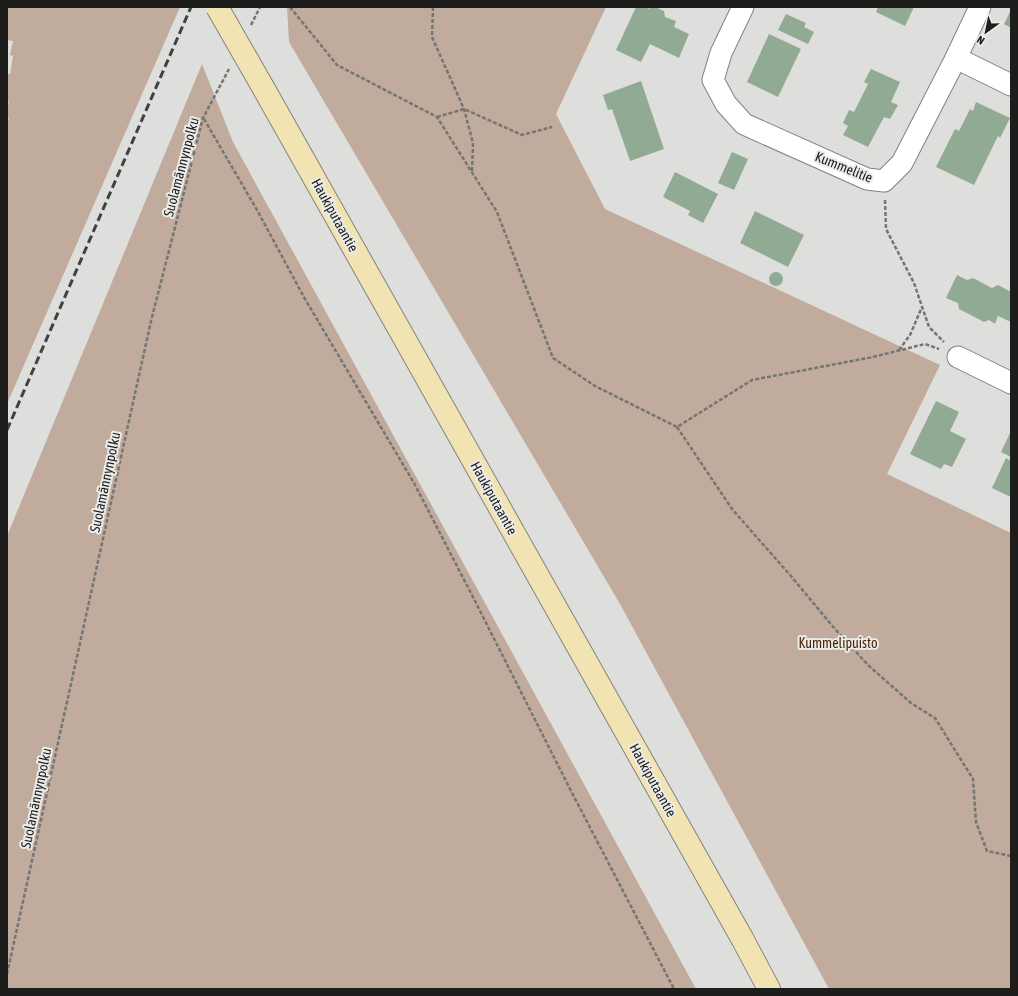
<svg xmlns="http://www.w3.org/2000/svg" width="1018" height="996" font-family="'Asap Condensed',sans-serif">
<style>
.green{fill:#c1ab9c}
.building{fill:#91aa94}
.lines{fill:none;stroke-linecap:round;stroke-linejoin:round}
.street-casing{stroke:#828380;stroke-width:23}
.secondary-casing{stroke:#828380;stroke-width:24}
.path{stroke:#757674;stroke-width:2.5;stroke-dasharray:4 2;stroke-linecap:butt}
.street{stroke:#fff;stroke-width:21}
.secondary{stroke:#f2e3b2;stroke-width:22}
.rail{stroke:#414240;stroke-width:3;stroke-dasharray:8 4;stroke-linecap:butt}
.secondary-bridge-casing{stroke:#828380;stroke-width:24;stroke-linecap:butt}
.secondary-bridge{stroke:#f2e3b2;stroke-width:22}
.labels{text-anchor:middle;stroke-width:4;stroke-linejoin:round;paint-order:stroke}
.street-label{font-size:14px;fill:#1d1d1c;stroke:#ebece9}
.park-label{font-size:14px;fill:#451f00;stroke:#ebece9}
</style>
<rect width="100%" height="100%" fill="#dedfdc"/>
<g class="green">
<path d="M7,7H180L7,404V125L9,118L7,117V109L9,101H7V74H10L13,56L10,55L13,41L7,40Z"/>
<path d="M287,7H606L556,114L605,209L940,365L887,474L1011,533V989H829L620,604L289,42Z"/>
<path d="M202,64L233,142L696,989H7V536Z"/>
</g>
<g class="building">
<path d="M636,7H645L649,9L650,7H655L664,11L665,17L676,21L674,27L689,34L679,58L650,44L641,62L616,50Z"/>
<path d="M878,7H914L905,26L876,12Z"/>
<path d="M1011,10V28L1004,24Z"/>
<path d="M786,14L806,23L804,27L814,32L808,44L778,30Z"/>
<path d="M769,34L801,49L778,97L747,82Z"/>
<path d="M871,69L900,82L891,102L898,105L890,119L884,117L868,147L843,135L848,126L843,123L849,110L854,112L868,84L864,82Z"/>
<path d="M641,81L664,149L630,161L612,109L608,110L603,95Z"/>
<path d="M976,102L1010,118L1000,138L998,136L974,185L936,167L955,129L959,131L970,109L973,111Z"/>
<path d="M732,152L748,159L734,190L718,183Z"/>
<path d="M675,172L718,194L703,223L688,215L690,211L663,197Z"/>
<path d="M755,211L804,235L788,267L740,243Z"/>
<circle cx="776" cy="279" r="7"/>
<path d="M957,275L967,280L973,278L992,288L998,285L1011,292V322L998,316L995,324L989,320L984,322L959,309L958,303L946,298Z"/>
<path d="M936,401L959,412L950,431L966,439L952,467L944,464L941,469L910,454Z"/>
<path d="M1011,431V457L1001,452Z"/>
<path d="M1006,458L1011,461V497L992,488Z"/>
</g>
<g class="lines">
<g class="street-casing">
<g id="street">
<path d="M743,7L721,53L713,80L726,104L744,124L867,179L884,181L902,163L956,58L980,7"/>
<path d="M956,58L1011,85"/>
<path d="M958,357L1011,383"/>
</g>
</g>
<g class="secondary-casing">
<path id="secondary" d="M264,89L743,940L769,989"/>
</g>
<g class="path">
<path d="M290,7L337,65L437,117L497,212L553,358L595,386L677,427L752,380L873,357L925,344L939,349"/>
<path d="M433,7L432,37L464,109L473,143L472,172"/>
<path d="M251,25L260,7"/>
<path d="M437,117L464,109L522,135L552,127"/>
<path d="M204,119L257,210L305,299L414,483L473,597L570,789L674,989"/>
<path d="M885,200L886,229L914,283L929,327L944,342"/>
<path d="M899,350L910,335L922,307"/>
<path d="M677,427L732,509L790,575L835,629L869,666L911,703L935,718L973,779L976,822L987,851L1011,856"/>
<path d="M7,974L151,321L203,118L229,69"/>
</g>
<use href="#street" class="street"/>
<use href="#secondary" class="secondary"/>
<path class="rail" d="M7,430L191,7"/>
<g class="secondary-bridge-casing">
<path id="secondary-bridge" d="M217,7L264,89"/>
</g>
<use href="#secondary-bridge" class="secondary-bridge"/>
</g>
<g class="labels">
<g class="street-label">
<text transform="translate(181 167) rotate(-75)" y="5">Suolamännynpolku</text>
<text transform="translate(844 167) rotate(22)" y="5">Kummelitie</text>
<text transform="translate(335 215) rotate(61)" y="5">Haukiputaantie</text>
<text transform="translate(105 482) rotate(-78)" y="5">Suolamännynpolku</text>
<text transform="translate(494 498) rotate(61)" y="5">Haukiputaantie</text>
<text transform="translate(653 780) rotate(61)" y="5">Haukiputaantie</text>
<text transform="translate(36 798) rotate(-78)" y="5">Suolamännynpolku</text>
</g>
<g class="park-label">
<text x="838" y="648">Kummelipuisto</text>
</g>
</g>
<rect width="1018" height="996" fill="none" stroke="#1d1d1c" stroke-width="16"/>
<g transform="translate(986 32) rotate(213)" stroke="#ebece9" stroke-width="3" paint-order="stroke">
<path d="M0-3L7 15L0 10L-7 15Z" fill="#1d1d1c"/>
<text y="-6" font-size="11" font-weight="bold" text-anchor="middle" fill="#1d1d1c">N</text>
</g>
</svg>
